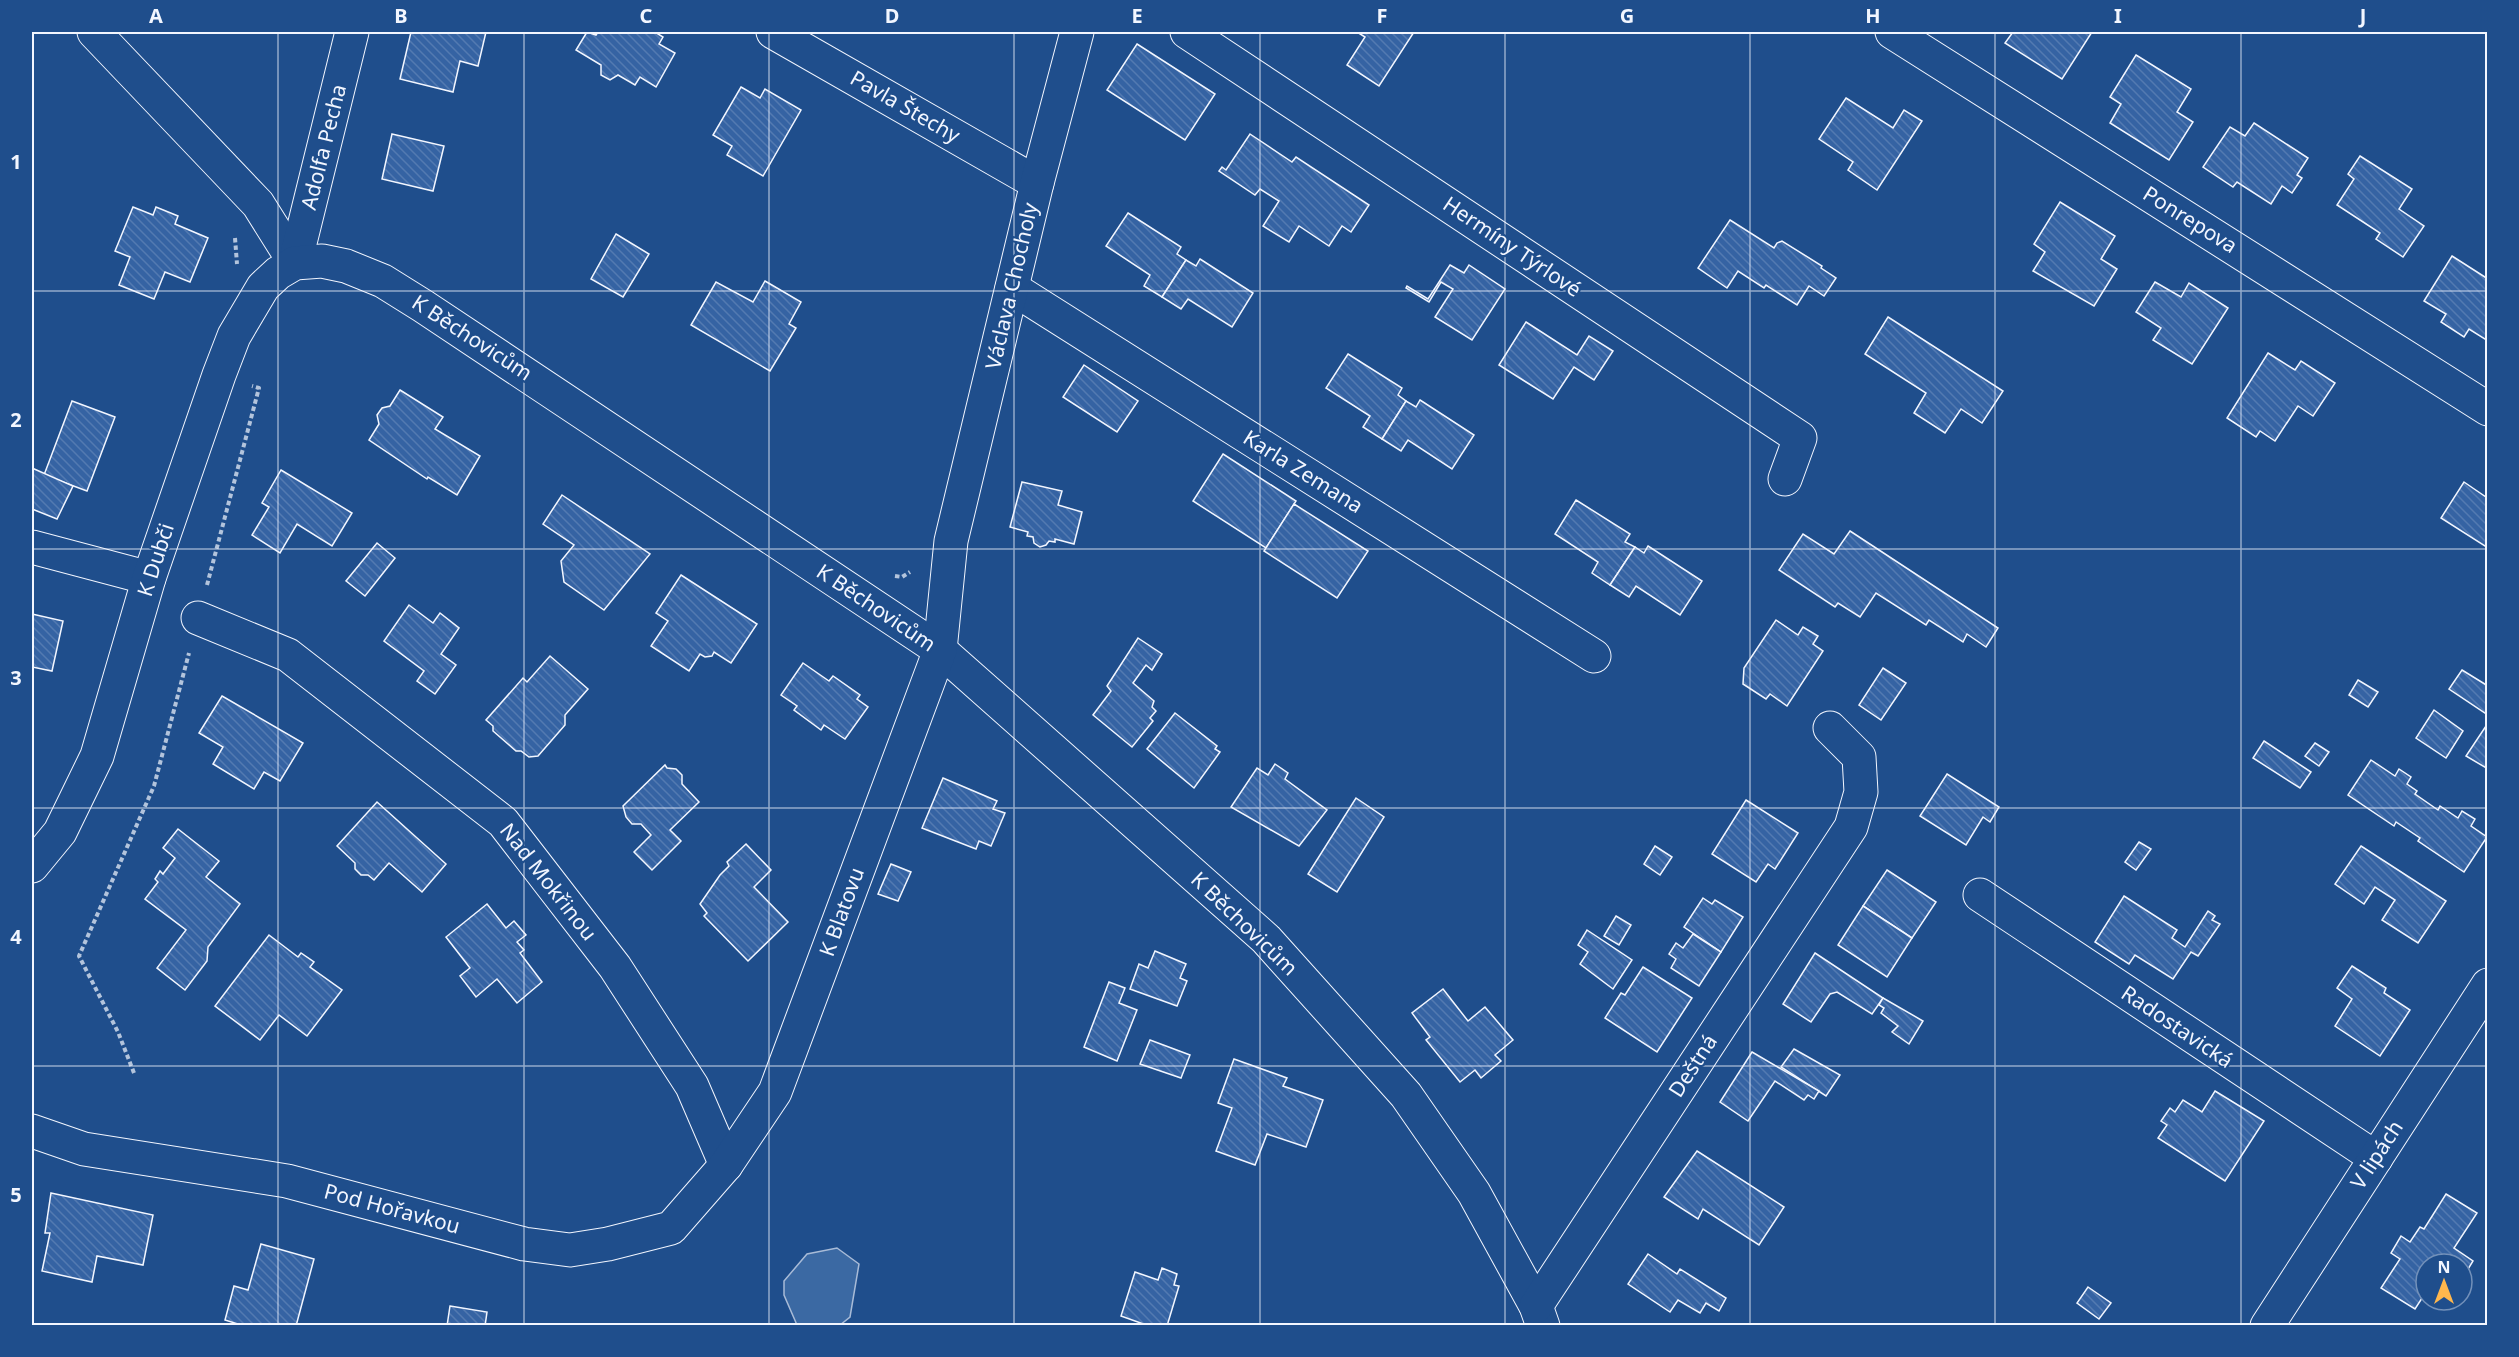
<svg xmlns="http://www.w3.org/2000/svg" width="2519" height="1357" font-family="'Noto Sans',sans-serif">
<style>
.water{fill:#3b69a3;stroke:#a8bbd7;stroke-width:1.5}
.building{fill:url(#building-back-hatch);stroke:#f2f6ff;stroke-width:1.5}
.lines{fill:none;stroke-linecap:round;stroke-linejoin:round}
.minor-casing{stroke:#f2f6ff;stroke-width:35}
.path{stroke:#b3c4dc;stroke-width:4;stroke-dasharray:4.5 3;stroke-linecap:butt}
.minor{stroke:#1f4e8c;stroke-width:33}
.grid{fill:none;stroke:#f2f6ff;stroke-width:1.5;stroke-opacity:0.55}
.labels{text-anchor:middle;stroke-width:4.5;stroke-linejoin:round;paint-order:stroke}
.street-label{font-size:21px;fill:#f2f6ff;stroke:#1f4e8c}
.neatline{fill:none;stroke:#f2f6ff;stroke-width:2}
.grid-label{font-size:20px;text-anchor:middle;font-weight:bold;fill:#f2f6ff}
</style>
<defs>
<pattern id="building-back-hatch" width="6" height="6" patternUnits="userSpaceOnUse" patternTransform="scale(1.5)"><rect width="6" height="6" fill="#3563a3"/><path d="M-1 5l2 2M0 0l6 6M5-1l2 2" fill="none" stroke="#537ab1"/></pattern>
</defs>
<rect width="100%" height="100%" fill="#1f4e8c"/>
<path class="water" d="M837,1248L859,1264L850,1317L840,1325H797L784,1295V1281L807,1254Z"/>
<g class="building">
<path d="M411,32H486L478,66L460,61L453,92L400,79Z"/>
<path d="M587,32L596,35L598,32H655L663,37L659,44L675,53L656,87L640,77L635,85L618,75L610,80L601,75V65L576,50Z"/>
<path d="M1357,32H1414L1379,86L1347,65L1365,37Z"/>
<path d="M2013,32H2092L2062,79L2005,43Z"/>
<path d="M1137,44L1215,94L1185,140L1107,90Z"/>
<path d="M2136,55L2191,89L2177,112L2193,122L2169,160L2110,123L2121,104L2110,97Z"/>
<path d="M741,87L760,98L765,89L801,110L763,176L727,155L732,146L713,135Z"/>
<path d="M1846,98L1893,128L1904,110L1922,121L1877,190L1848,170L1853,162L1819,139Z"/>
<path d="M2254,123L2308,158L2297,175L2302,178L2292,193L2282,186L2271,204L2237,182L2233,187L2203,167L2230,127L2245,136Z"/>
<path d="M392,134L444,146L433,191L382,179Z"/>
<path d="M1250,134L1292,162L1296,157L1369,205L1351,232L1342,226L1329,246L1299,226L1289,242L1263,226L1279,201L1260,189L1255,195L1219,171L1222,167L1226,170Z"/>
<path d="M2360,156L2412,189L2399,209L2424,226L2403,257L2376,239L2380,233L2337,205L2354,179L2348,174Z"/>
<path d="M2060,202L2115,236L2101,259L2117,269L2094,306L2033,271L2045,252L2034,244Z"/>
<path d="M133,207L153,215L156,207L178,216L175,224L208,238L190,282L165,272L154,299L119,285L130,257L115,251Z"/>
<path d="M1128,213L1181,247L1177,254L1186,260L1162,297L1144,286L1150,275L1106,246Z"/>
<path d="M1730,220L1774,248L1777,243L1782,241L1822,266L1821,268L1836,278L1824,296L1809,286L1797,305L1766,285L1764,288L1738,271L1727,288L1698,268Z"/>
<path d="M616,234L649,254L623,297L591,279Z"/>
<path d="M2452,256L2488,279V341L2469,329L2464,337L2441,322L2446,314L2424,301Z"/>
<path d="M1200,259L1253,293L1232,327L1188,299L1181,309L1162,297L1186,260L1196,266Z"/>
<path d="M1450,265L1464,273L1469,265L1505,289L1472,340L1435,317L1453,289L1441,282L1429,302L1406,288L1407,286L1428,299Z"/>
<path d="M765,281L801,302L789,324L796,328L770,371L691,325L716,282L753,302Z"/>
<path d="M2155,282L2181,297L2189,283L2228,308L2192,364L2153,340L2161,328L2136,312Z"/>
<path d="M1888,317L2003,391L1982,423L1961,409L1945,433L1914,413L1926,393L1865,354Z"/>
<path d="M1526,322L1577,355L1589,336L1613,351L1594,380L1574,367L1553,399L1499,365Z"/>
<path d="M2268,353L2295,370L2301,361L2335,383L2313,416L2298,406L2275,441L2260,431L2256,437L2227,418Z"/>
<path d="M1348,354L1402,388L1398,395L1406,401L1382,439L1363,427L1370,416L1326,388Z"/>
<path d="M1084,365L1138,401L1117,432L1063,397Z"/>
<path d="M400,390L443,417L435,429L480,456L457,495L428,477L427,479L369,440L379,424L377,415L382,408L390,406Z"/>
<path d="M1420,400L1474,435L1452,469L1408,440L1401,451L1382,439L1406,401L1416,407Z"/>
<path d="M72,401L115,417L87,491L44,475Z"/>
<path d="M1223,454L1296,501L1266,548L1193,501Z"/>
<path d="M32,468L73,486L57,519L32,509Z"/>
<path d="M281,470L352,513L332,546L297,524L280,553L252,535L269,507L262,503Z"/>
<path d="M1022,482L1062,491L1058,505L1082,512L1074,544L1055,539V542L1049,541L1046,545L1040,547L1034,543L1033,537L1027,536L1028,532L1010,527Z"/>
<path d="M2464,482L2486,497L2488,494V548L2441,518Z"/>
<path d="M562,495L650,554L604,610L564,582L561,561L574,545L543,524Z"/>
<path d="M1576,500L1630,534L1625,542L1635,547L1610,585L1592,573L1598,562L1555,534Z"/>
<path d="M1294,504L1368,551L1337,598L1264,551Z"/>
<path d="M1850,531L1998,628L1986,647L1967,634L1963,642L1929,620L1926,625L1876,593L1860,617L1838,603L1835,607L1779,570L1803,534L1834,554Z"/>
<path d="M377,543L395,558L365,596L346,581Z"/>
<path d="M1648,546L1702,581L1680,615L1636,586L1629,597L1610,585L1635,547L1644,553Z"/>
<path d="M681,575L757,624L731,663L714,652L712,656L705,657L700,654L689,671L651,646L668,621L656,613Z"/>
<path d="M409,605L433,623L440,613L459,628L441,654L456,665L435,694L417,681L424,671L384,641Z"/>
<path d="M32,614L63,621L52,671L32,667Z"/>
<path d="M1776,620L1798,635L1803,627L1818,636L1813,644L1823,651L1787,706L1770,694L1766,699L1743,684L1744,668Z"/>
<path d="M1138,638L1162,654L1152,670L1146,665L1133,683L1154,701L1152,707L1156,711L1150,718L1153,721L1132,747L1093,715L1111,691L1107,686Z"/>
<path d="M550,656L588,689L565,715V725L538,756L529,757L521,751H516L493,731V726L486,720L523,678L527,682Z"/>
<path d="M803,663L829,681L833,676L860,695L857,699L868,707L845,739L824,725L821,730L794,710L797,706L781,695Z"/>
<path d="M1883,668L1906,683L1881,720L1859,705Z"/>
<path d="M2462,670L2488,686V715L2449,689Z"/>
<path d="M2358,680L2378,692L2368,707L2349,695Z"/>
<path d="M222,696L303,743L280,781L264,772L254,789L213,764L223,747L199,733Z"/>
<path d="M2434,710L2463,731L2446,758L2416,738Z"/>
<path d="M1175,713L1217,746L1215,749L1220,752L1194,788L1147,749Z"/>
<path d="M2488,723V769L2466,756Z"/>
<path d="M2264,741L2311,772L2300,788L2253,758Z"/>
<path d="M2315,743L2329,752L2319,766L2305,756Z"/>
<path d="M2371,760L2395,776L2399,769L2411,777L2407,784L2417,791L2415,794L2438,810L2440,806L2458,818L2462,811L2475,819L2471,826L2487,837L2464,872L2418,841L2420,838L2396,822L2394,826L2348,795Z"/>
<path d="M1275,764L1288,773L1285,779L1327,810L1299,846L1231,807L1257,768L1268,775Z"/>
<path d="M665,765L667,768L676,769L682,775V784L699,802L670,830L681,841L652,870L634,852L651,835L641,824H632L626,817L623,806Z"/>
<path d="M1947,774L1999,807L1990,822L1983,817L1966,845L1920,816Z"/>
<path d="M943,778L997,801L993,809L1005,813L991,846L979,841L976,849L922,828Z"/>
<path d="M1356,798L1384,817L1337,892L1308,874Z"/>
<path d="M1746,800L1798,833L1775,869L1768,864L1756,882L1712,854Z"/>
<path d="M377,802L446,864L422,892L389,863L374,880L368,875H361L355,869V863L337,846Z"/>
<path d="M178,829L219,861L206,877L240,904L208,947L207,961L185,990L157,968L186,930L145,899L158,882L155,879L160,871L163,874L175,858L163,848Z"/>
<path d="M2139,842L2151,849L2136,870L2125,862Z"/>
<path d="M746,844L771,870L754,887L788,922L748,961L704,916L707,913L700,904L720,875L729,866L727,862Z"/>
<path d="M1655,846L1672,857L1660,875L1644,864Z"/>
<path d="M2361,846L2446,901L2418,943L2382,920L2395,900L2375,887L2364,904L2335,884Z"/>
<path d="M891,864L911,872L898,901L878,894Z"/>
<path d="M1887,870L1936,902L1912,938L1863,906Z"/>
<path d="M2124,896L2177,930L2172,938L2185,947L2208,911L2215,916L2212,920L2220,924L2198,956L2191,952L2173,979L2135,955L2129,964L2095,942Z"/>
<path d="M1703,898L1712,904L1715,900L1743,917L1721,952L1684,927Z"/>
<path d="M487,904L506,928L514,921L526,935L517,942L524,950L520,953L542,982L517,1003L497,979L476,997L460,976L470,968L446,937Z"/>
<path d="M1863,906L1912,938L1887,977L1838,945Z"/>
<path d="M1616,916L1631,925L1619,945L1604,936Z"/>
<path d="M1587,930L1632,960L1613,989L1580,964L1588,952L1578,945Z"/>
<path d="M1693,934L1721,952L1699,986L1671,968L1676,959L1669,954L1676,943L1683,948Z"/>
<path d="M269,935L298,957L301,953L314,962L310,967L342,990L307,1036L279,1015L260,1040L215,1006Z"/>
<path d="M1155,951L1186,964L1180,978L1187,981L1177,1006L1130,989L1139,964L1148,968Z"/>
<path d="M1815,953L1883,998L1872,1014L1837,992L1830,994L1811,1022L1783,1004Z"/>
<path d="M2352,966L2386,988L2384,993L2410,1010L2380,1056L2335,1026L2352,999L2337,988Z"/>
<path d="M1643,967L1692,998L1657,1052L1605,1018L1621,993L1625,995Z"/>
<path d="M1109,982L1125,988L1119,1003L1137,1010L1117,1061L1084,1047Z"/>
<path d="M1443,989L1468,1021L1485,1007L1513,1040L1495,1055L1501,1061L1481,1078L1475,1070L1460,1082L1426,1040L1430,1037L1412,1013Z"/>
<path d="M1883,998L1923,1021L1909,1044L1892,1032L1898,1026L1881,1013L1884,1008L1879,1005Z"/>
<path d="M1150,1040L1190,1055L1181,1078L1140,1064Z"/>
<path d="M1794,1049L1840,1075L1826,1096L1781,1067Z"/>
<path d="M1752,1052L1819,1091L1814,1099L1808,1095L1804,1100L1775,1081L1748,1121L1720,1102Z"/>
<path d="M1234,1059L1287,1078L1283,1086L1323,1100L1306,1147L1267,1134L1255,1165L1216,1151L1232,1108L1218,1103Z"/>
<path d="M2215,1091L2264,1121L2225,1181L2158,1138L2167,1125L2161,1121L2170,1108L2175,1112L2183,1100L2202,1112Z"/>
<path d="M1697,1151L1784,1207L1759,1245L1703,1209L1698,1219L1664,1197Z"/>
<path d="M51,1193L153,1215L143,1265L97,1256L92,1282L42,1271L50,1233H45Z"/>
<path d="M2446,1194L2477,1213L2454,1248L2473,1261L2462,1279V1264H2426V1292L2415,1309L2381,1288L2400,1259L2391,1253L2401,1236L2410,1242L2420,1227L2424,1229Z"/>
<path d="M261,1244L314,1259L296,1326H238V1324L225,1320L234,1286L248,1290Z"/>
<path d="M1648,1254L1677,1274L1680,1269L1726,1298L1719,1311L1706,1303L1700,1313L1678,1300L1670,1312L1628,1284Z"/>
<path d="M1162,1268L1177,1274L1174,1285L1179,1286L1167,1326H1149L1121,1316L1135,1272L1158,1280Z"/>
<path d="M2088,1287L2111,1303L2099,1319L2077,1303Z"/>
<path d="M450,1306L487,1312L485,1326H447Z"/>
</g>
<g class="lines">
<g class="minor-casing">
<g id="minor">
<path d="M94,32L258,204L295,263"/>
<path d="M773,32L1037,183"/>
<path d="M1187,32L1800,438L1785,479"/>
<path d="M1892,32L2488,409"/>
<path d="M295,263L352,32"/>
<path d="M1012,288L1594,656"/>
<path d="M32,547L149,578"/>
<path d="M198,618L288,655L503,822L615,967L692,1086L726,1165"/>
<path d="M32,866L60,832L97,756L149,578L219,375L234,336L263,287L278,273L295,263L322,261L346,266L383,281L423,306L940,650L1266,939L1406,1095L1474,1193L1536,1306L1543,1326"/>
<path d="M1980,895L2376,1158"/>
<path d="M32,1131L84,1149L287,1181L524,1244L570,1250L608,1244L671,1228L726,1165L775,1092L940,650L951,541L1037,183L1077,32"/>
<path d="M1536,1306L1851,827L1861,792L1859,757L1830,728"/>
<path d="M2267,1326L2488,985"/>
</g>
</g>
<g class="path">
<path d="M235,238L237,264"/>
<path d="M895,576L902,577L910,572"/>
<path d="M207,585L259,388L252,386"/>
<path d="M134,1073L118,1032L79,956L154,786L189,653"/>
</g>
<use href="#minor" class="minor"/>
</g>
<path class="grid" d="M278,32V1326M524,32V1326M769,32V1326M1014,32V1326M1260,32V1326M1505,32V1326M1750,32V1326M1995,32V1326M2241,32V1326M32,291H2488M32,549H2488M32,808H2488M32,1066H2488"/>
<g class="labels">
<g class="street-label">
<text transform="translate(905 107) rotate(30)" y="7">Pavla Štechy</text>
<text transform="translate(324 147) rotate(-76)" y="7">Adolfa Pecha</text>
<text transform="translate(2190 220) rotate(32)" y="7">Ponrepova</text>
<text transform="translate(1512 247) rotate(34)" y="7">Hermíny Týrlové</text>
<text transform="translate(1012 286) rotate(-77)" y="7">Václava Chocholy</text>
<text transform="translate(472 338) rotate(33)" y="7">K Běchovicům</text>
<text transform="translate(1303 472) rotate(32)" y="7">Karla Zemana</text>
<text transform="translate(156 560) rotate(-72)" y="7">K Dubči</text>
<text transform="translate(876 608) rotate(34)" y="7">K Běchovicům</text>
<text transform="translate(548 882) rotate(52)" y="7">Nad Mokřinou</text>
<text transform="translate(842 912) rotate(-70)" y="7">K Blatovu</text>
<text transform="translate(1244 924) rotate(44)" y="7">K Běchovicům</text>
<text transform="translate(2177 1027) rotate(34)" y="7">Radostavická</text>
<text transform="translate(1693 1066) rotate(-57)" y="7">Deštná</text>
<text transform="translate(2377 1155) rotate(-57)" y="7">V lipách</text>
<text transform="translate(392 1209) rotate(15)" y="7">Pod Hořavkou</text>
</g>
</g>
<rect width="2519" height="1357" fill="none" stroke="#1f4e8c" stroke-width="66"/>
<g transform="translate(2444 1282)"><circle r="28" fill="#1f4e8c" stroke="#7391ba" stroke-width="1.5"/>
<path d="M0-4.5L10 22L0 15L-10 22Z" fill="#ffb74d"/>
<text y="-9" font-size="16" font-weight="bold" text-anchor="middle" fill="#f2f6ff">N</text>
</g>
<rect x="33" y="33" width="2453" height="1291" class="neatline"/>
<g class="grid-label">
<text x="156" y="23">A</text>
<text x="401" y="23">B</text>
<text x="646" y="23">C</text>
<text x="892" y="23">D</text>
<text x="1137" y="23">E</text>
<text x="1382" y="23">F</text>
<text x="1627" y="23">G</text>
<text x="1873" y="23">H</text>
<text x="2118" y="23">I</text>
<text x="2363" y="23">J</text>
<text x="16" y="169">1</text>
<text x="16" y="427">2</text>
<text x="16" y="685">3</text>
<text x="16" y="944">4</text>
<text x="16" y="1202">5</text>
</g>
</svg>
